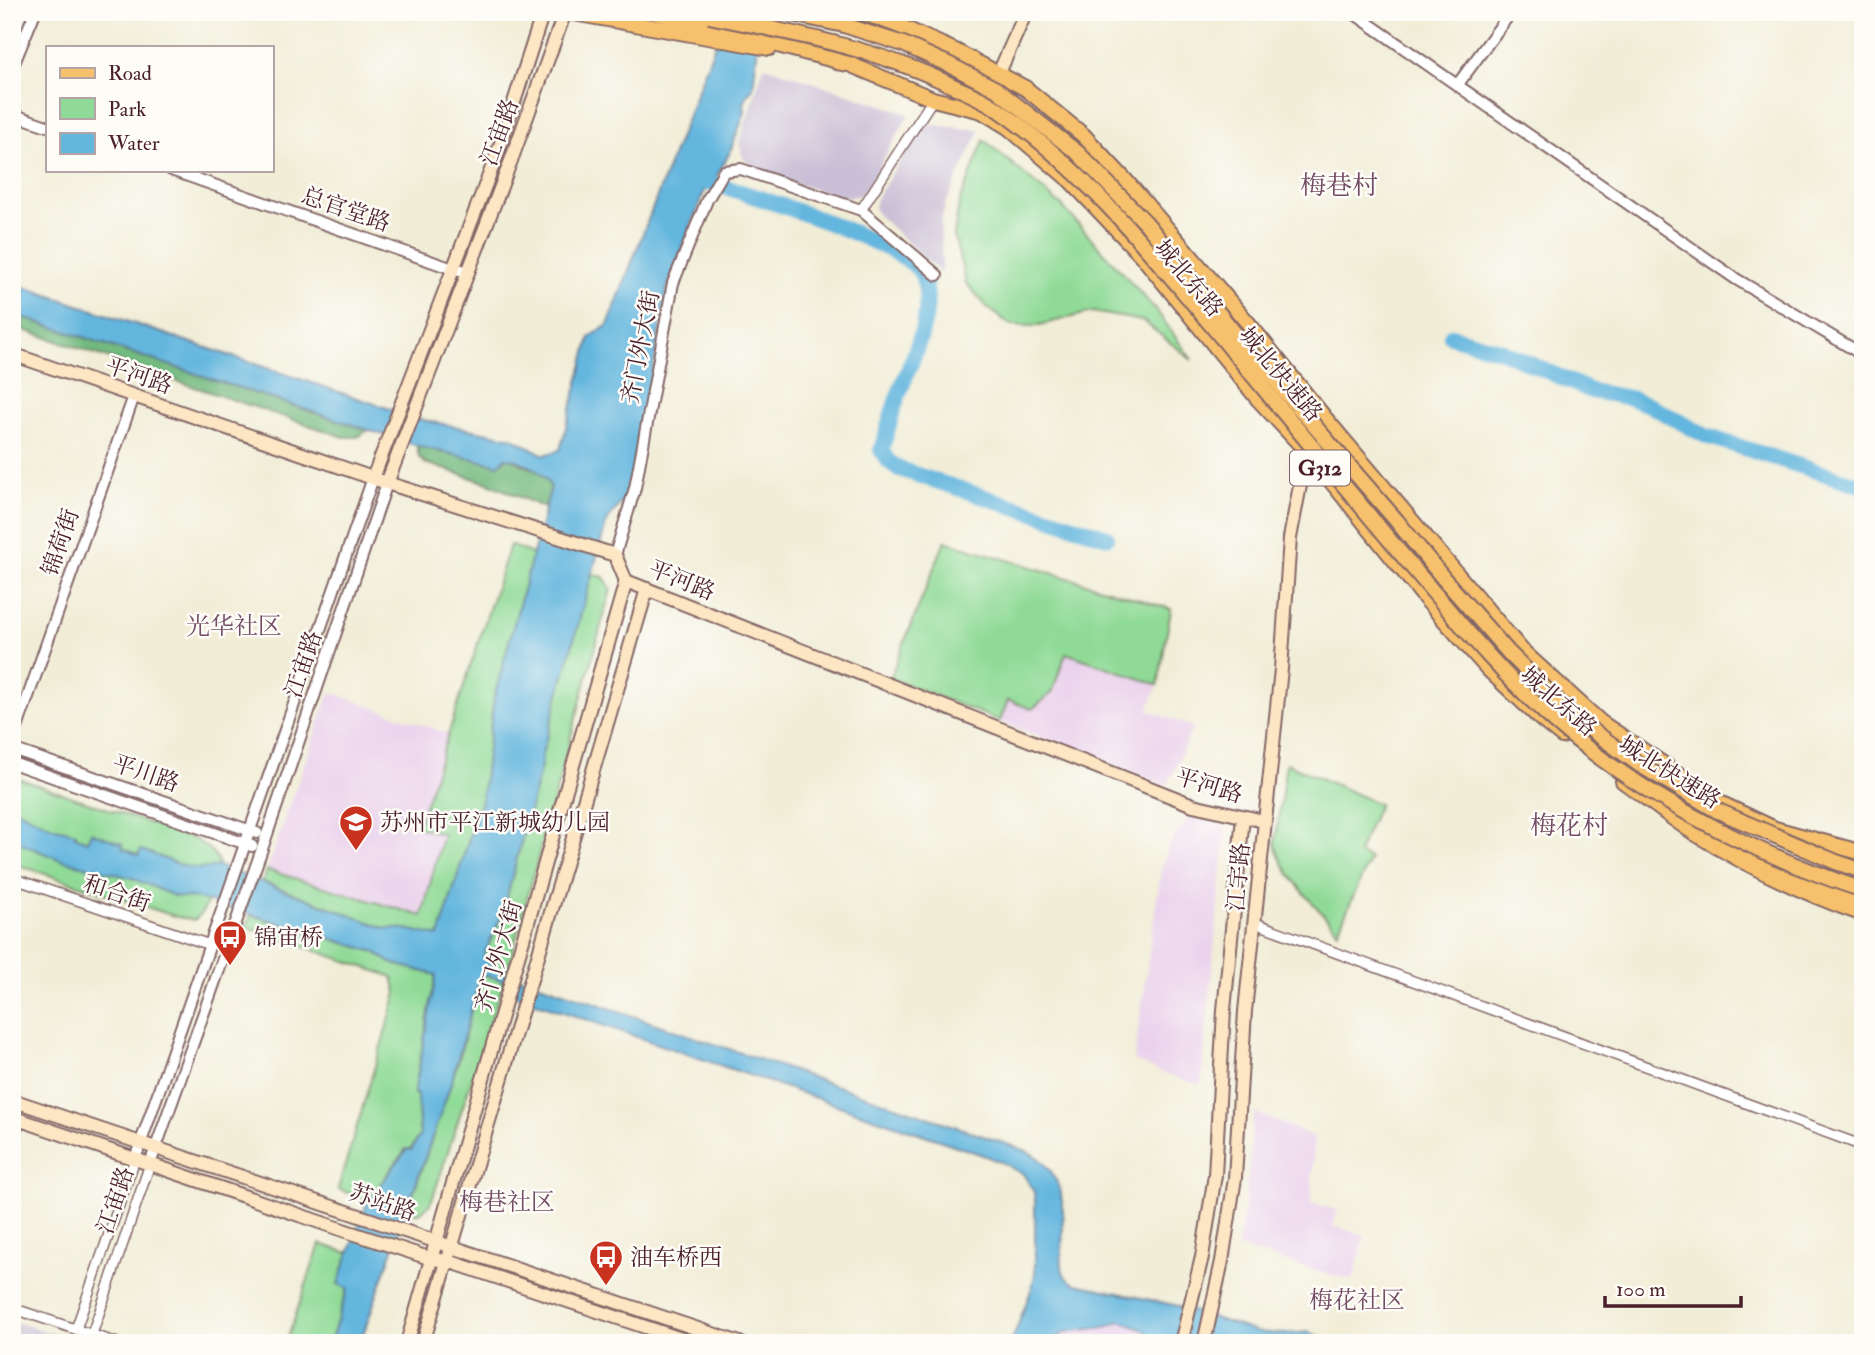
<svg xmlns="http://www.w3.org/2000/svg" width="1875" height="1355" font-family="'IM FELL Double Pica','Noto Serif SC',serif">
<style>
.built{fill:#ead1ec}
.industrial{fill:#cabfd6}
.green{fill:#8fda96;stroke:#6c7c60;stroke-width:2}
.forest{fill:#73ba7f;stroke:#5e6c55;stroke-width:2}
.water{fill:#63b6de;stroke:#566a84;stroke-width:2}
.lines{fill:none;stroke-linecap:round;stroke-linejoin:round}
.river{stroke:#63b6de;stroke-width:16}
.minor-casing{stroke:#846767;stroke-width:12}
.tertiary-casing{stroke:#846767;stroke-width:14}
.secondary-casing{stroke:#846767;stroke-width:16}
.primary-casing{stroke:#846767;stroke-width:18}
.trunk-casing{stroke:#846767;stroke-width:18}
.minor{stroke:#fff;stroke-width:9}
.tertiary{stroke:#fff;stroke-width:10}
.secondary{stroke:#fce6c4;stroke-width:12}
.primary{stroke:#f7c06c;stroke-width:14}
.trunk{stroke:#f7c06c;stroke-width:14}
.trunk-bridge-casing{stroke:#846767;stroke-width:18;stroke-linecap:butt}
.trunk-bridge{stroke:#f7c06c;stroke-width:14}
.labels{text-anchor:middle;stroke-width:5;stroke-linejoin:round;paint-order:stroke}
.shield{fill:#fdfcf7;stroke:#806168;stroke-width:2}
.shield-label{font-size:21px;font-weight:bold;fill:#4a1f2b}
.street-label{font-size:23px;fill:#4a1f2b;stroke:#fdfcf7}
.poi-label{font-size:23px;fill:#4a1f2b;stroke:#fdfcf7;text-anchor:start}
.neighbourhood-label{font-size:24px;fill:#724c66;stroke:#fdfcf7}
.quarter-label{font-size:26px;fill:#724c66;stroke:#fdfcf7}
</style>
<rect width="100%" height="100%" fill="#fdfcf7"/>
<filter id="ink" filterUnits="userSpaceOnUse"><feTurbulence type="fractalNoise" baseFrequency=".0143" numOctaves="2"/><feDisplacementMap in="SourceGraphic" scale="14" xChannelSelector="R" yChannelSelector="G"/><feConvolveMatrix kernelMatrix="1 2 1 2 8 2 1 2 1" color-interpolation-filters="sRGB"/></filter>
<filter id="wash" filterUnits="userSpaceOnUse"><feTurbulence type="fractalNoise" baseFrequency=".00686" numOctaves="4" result="noise"/><feDisplacementMap in="SourceGraphic" scale="28" xChannelSelector="R" yChannelSelector="G"/><feGaussianBlur stdDeviation="1.57" result="paint"/><feColorMatrix in="noise" values="0 0 0 0 0 0 0 0 0 0 0 0 0 0 0 0 0 1.4 0 .05"/><feComposite in="paint" operator="in"/></filter>
<g filter="url(#wash)">
<rect width="100%" height="100%" fill="#f1edd7"/>
<g class="built">
<path d="M1066,653L1158,685L1148,710L1193,727L1167,786L1000,721L1008,700Z"/>
<path d="M330,692L449,734L419,827L443,834L422,916L267,870Z"/>
<path d="M1192,812L1226,824L1201,1085L1167,1075L1134,1060L1161,870L1169,845Z"/>
<path d="M1254,1112L1314,1137L1311,1203L1337,1210L1333,1226L1365,1236L1353,1280L1329,1275L1238,1247L1245,1205Z"/>
<path d="M1121,1321L1146,1331L1156,1343H1049L1066,1332L1106,1327Z"/>
</g>
<g class="industrial">
<path d="M764,66L909,114L869,185L860,195L845,198L769,176L754,169L743,158L739,143Z"/>
<path d="M924,124L980,130L945,205L941,222L942,274L877,214L874,207L876,199Z"/>
<path d="M12,1321L81,1343H12Z"/>
</g>
<g class="green">
<path d="M984,140L1062,206L1156,310L1192,360L1143,321L1092,312L1036,326L1011,325L988,308L966,283L954,236L959,204Z"/>
<path d="M945,541L1171,609L1158,685L1066,653L1052,693L1032,709L1008,700L1000,721L890,678Z"/>
<path d="M510,545L533,554L494,698L482,797L439,937L405,929L385,928L263,882L267,870L422,916L443,834L418,827Z"/>
<path d="M592,574L604,577L611,589L507,972L433,1197L430,1204L420,1213L407,1212L460,1056L484,955L502,915L541,766L542,754Z"/>
<path d="M1286,763L1379,804L1358,853L1370,859L1338,931C1316,905 1284,877 1275,844Z"/>
<path d="M20,779L190,837C200,842 212,849 217,859C224,871 206,914 194,920L177,917L12,863V780Z"/>
<path d="M251,915L375,952L391,963L436,975L414,1093L417,1095L420,1135L410,1150L406,1149L368,1201L338,1189L397,993L393,977L246,927Z"/>
<path d="M320,1244L349,1253L338,1284L348,1287L330,1343H286Z"/>
</g>
<g class="forest">
<path d="M12,314L368,430L358,437H344L12,326Z"/>
<path d="M417,446L498,465L508,457L541,473L551,487L545,508L488,483L425,463L419,457Z"/>
</g>
<path class="water" d="M723,12H765L758,44L753,88L747,95L744,104L745,112L730,152L713,183L707,187L704,192L667,289L632,488C625,502 612,510 606,524L542,754L541,766L502,915L484,955V960L516,976L1027,1151C1067,1173 1064,1206 1062,1247C1062,1255 1060,1266 1064,1274C1066,1279 1071,1282 1076,1284L1174,1305L1257,1332L1283,1334L1309,1332L1334,1343H1156L1146,1331L1121,1321L1106,1327L1066,1332L1049,1343H1011L1032,1288L1035,1274V1199L1034,1192L1024,1175L1001,1162L983,1155L511,994L514,984L485,975L479,981L451,1084L360,1343H330L348,1288L338,1284L367,1203L407,1149L411,1150L420,1135L417,1095L414,1094L436,975L391,963L375,952L200,899L174,896L132,878L61,860L12,840V807L52,827L76,833L75,836L87,841L91,832L123,844L122,848L138,855L141,850C168,858 190,875 219,866L385,928L405,929L439,936L482,797L494,698L551,487C543,471 522,459 505,458L499,465L421,447L12,314V283L423,420L513,438L544,455L560,450L590,337L608,325L716,42Z"/>
<g class="lines">
<g class="river">
<path d="M702,181C738,189 910,245 922,275C938,313 909,364 897,399C891,416 887,433 881,450L888,461L899,469L1107,537"/>
<path d="M1451,336L1502,351L1591,391L1630,398L1649,405L1706,436L1863,486"/>
</g>
</g>
</g>
<g filter="url(#ink)">
<g class="lines">
<g class="minor-casing">
<g id="minor">
<path d="M861,210L933,99"/>
<path d="M12,878L210,945"/>
<path d="M1255,923L1863,1146"/>
<path d="M12,1308L117,1343"/>
<path d="M76,1329L135,1159"/>
<path d="M92,1334L150,1164"/>
</g>
</g>
<g class="tertiary-casing">
<g id="tertiary">
<path d="M1352,12L1736,279L1863,355"/>
<path d="M12,68L35,12"/>
<path d="M1458,84L1511,12"/>
<path d="M12,114L47,126"/>
<path d="M171,170L453,269L469,271"/>
<path d="M615,555L635,488L673,283L707,200L724,171L741,169L861,210L937,275"/>
<path d="M12,742L134,396"/>
<path d="M12,749L257,833"/>
<path d="M12,763L252,846"/>
<path d="M135,1159L373,478"/>
<path d="M150,1164L262,849L387,483"/>
</g>
</g>
<g class="secondary-casing">
<g id="secondary">
<path d="M982,111L1026,12"/>
<path d="M12,354L387,483L615,555L626,581L1193,805L1264,821"/>
<path d="M373,478L498,152L543,12"/>
<path d="M387,483L512,158L565,12"/>
<path d="M12,1100L740,1343"/>
<path d="M12,1117L346,1231L432,1259L448,1261L693,1343"/>
<path d="M407,1343L626,581"/>
<path d="M423,1343L647,589"/>
<path d="M1181,1343L1202,1257L1215,1175L1224,1010L1243,817"/>
<path d="M1204,1343L1222,1261L1235,1178L1245,1011L1281,669L1290,538L1302,475L1311,456L1322,424"/>
</g>
</g>
<g class="primary-casing">
<g id="primary">
<path d="M568,12L769,48"/>
<path d="M860,12L897,25L955,51L1025,88L1083,135L1126,181L1248,323L1324,417L1522,651L1600,722L1675,772L1711,793"/>
<path d="M837,62L849,64L933,99L982,111L1008,127L1071,181L1144,258L1259,400L1311,456L1426,599L1489,670L1541,719L1562,736"/>
<path d="M1623,781C1647,798 1669,816 1693,832C1747,866 1803,893 1863,914"/>
</g>
</g>
<g class="trunk-casing">
<g id="trunk">
<path d="M653,12L849,64"/>
<path d="M690,12L709,16"/>
<path d="M1694,791L1775,829L1863,853"/>
<path d="M1691,820C1740,855 1806,884 1863,904"/>
</g>
</g>
<use href="#minor" class="minor"/>
<use href="#tertiary" class="tertiary"/>
<use href="#secondary" class="secondary"/>
<use href="#primary" class="primary"/>
<use href="#trunk" class="trunk"/>
<g class="trunk-bridge-casing">
<g id="trunk-bridge">
<path d="M783,12L844,25L903,44L950,65L996,89L1078,153L1146,223L1240,340L1396,520L1444,579L1509,653L1575,718L1640,765L1716,810L1836,862L1863,871"/>
<path d="M709,16C792,33 876,48 953,86C966,92 981,98 993,106C1084,168 1153,255 1223,339C1288,418 1353,497 1419,575C1465,630 1512,686 1567,732C1649,800 1762,857 1863,890"/>
</g>
</g>
<use href="#trunk-bridge" class="trunk-bridge"/>
</g>
</g>
<defs>
<g id="school-pin" transform="scale(1.75)"><path d="M0 17L-7.5 6A9.5 9.5 0 1 1 7.5 6Z" fill="#c8321e" stroke="#fdfcf7"/><path d="M0-5L7-2L0 1L-7-2ZM-4 1L0 2.5L4 1V4Q0 6-4 4Z" fill="#fff"/></g>
<g id="bus-pin" transform="scale(1.75)"><path d="M0 17L-7.5 6A9.5 9.5 0 1 1 7.5 6Z" fill="#c8321e" stroke="#fdfcf7"/><path d="M-5-6H5V4H4V6H2V4H-2V6H-4V4H-5ZM-3.5-4V0h7V-4ZM-3.5 1.2v1.5H-2V1.2ZM2 1.2v1.5H3.5V1.2Z" fill="#fff"/></g>
</defs>
<g fill-rule="evenodd">
<use href="#school-pin" x="356" y="822"/>
<use href="#bus-pin" x="230" y="937"/>
<use href="#bus-pin" x="606" y="1257"/>
</g>
<g class="labels">
<rect class="shield" x="1290" y="450.5" width="60" height="35" rx="5"/>
<g class="shield-label">
<text x="1320" y="475">G312</text>
</g>
<g class="street-label">
<text transform="translate(499 132) rotate(-70)" y="8">江宙路</text>
<text transform="translate(346 209) rotate(19)" y="8">总官堂路</text>
<text transform="translate(1189 278) rotate(50)" y="8">城北东路</text>
<text transform="translate(640 347) rotate(-79)" y="8">齐门外大街</text>
<text transform="translate(1281 374) rotate(50)" y="8">城北快速路</text>
<text transform="translate(139 375) rotate(19)" y="8">平河路</text>
<text transform="translate(60 542) rotate(-71)" y="8">锦荷街</text>
<text transform="translate(682 580) rotate(22)" y="8">平河路</text>
<text transform="translate(303 664) rotate(-71)" y="8">江宙路</text>
<text transform="translate(1559 701) rotate(41)" y="8">城北东路</text>
<text transform="translate(1670 772) rotate(32)" y="8">城北快速路</text>
<text transform="translate(146 773) rotate(19)" y="8">平川路</text>
<text transform="translate(1209 785) rotate(17)" y="8">平河路</text>
<text transform="translate(1238 877) rotate(-85)" y="8">江宇路</text>
<text transform="translate(117 893) rotate(19)" y="8">和合街</text>
<text transform="translate(498 956) rotate(-74)" y="8">齐门外大街</text>
<text transform="translate(115 1200) rotate(-71)" y="8">江宙路</text>
<text transform="translate(383 1202) rotate(19)" y="8">苏站路</text>
</g>
<g class="poi-label">
<text x="380" y="830">苏州市平江新城幼儿园</text>
<text x="254" y="945">锦宙桥</text>
<text x="630" y="1265">油车桥西</text>
</g>
<g class="neighbourhood-label">
<text x="234" y="634">光华社区</text>
<text x="507" y="1210">梅巷社区</text>
<text x="1357" y="1308">梅花社区</text>
</g>
<g class="quarter-label">
<text x="1339" y="194">梅巷村</text>
<text x="1569" y="834">梅花村</text>
</g>
</g>
<rect width="1875" height="1355" fill="none" stroke="#fdfcf7" stroke-width="42"/>
<rect x="46" y="46" width="228" height="126" fill="#fdfcf7" stroke="#b5a4a5" stroke-width="2"/>
<rect x="60" y="68" width="35" height="10" fill="#f7c06c" stroke="#b5a4a5" stroke-width="2"/>
<text x="108" y="80" font-size="21" fill="#4a1f2b">Road</text>
<rect x="60" y="98" width="35" height="21" fill="#8fda96" stroke="#b5a4a5" stroke-width="2"/>
<text x="108" y="116" font-size="21" fill="#4a1f2b">Park</text>
<rect x="60" y="133" width="35" height="21" fill="#63b6de" stroke="#b5a4a5" stroke-width="2"/>
<text x="108" y="150" font-size="21" fill="#4a1f2b">Water</text>
<path d="M1605 1296v10h136v-10" fill="none" stroke="#4a1f2b" stroke-width="3.5"/>
<text x="1616" y="1296" font-size="21" fill="#4a1f2b" stroke="#fdfcf7" stroke-width="5" paint-order="stroke">100 m</text>
</svg>
